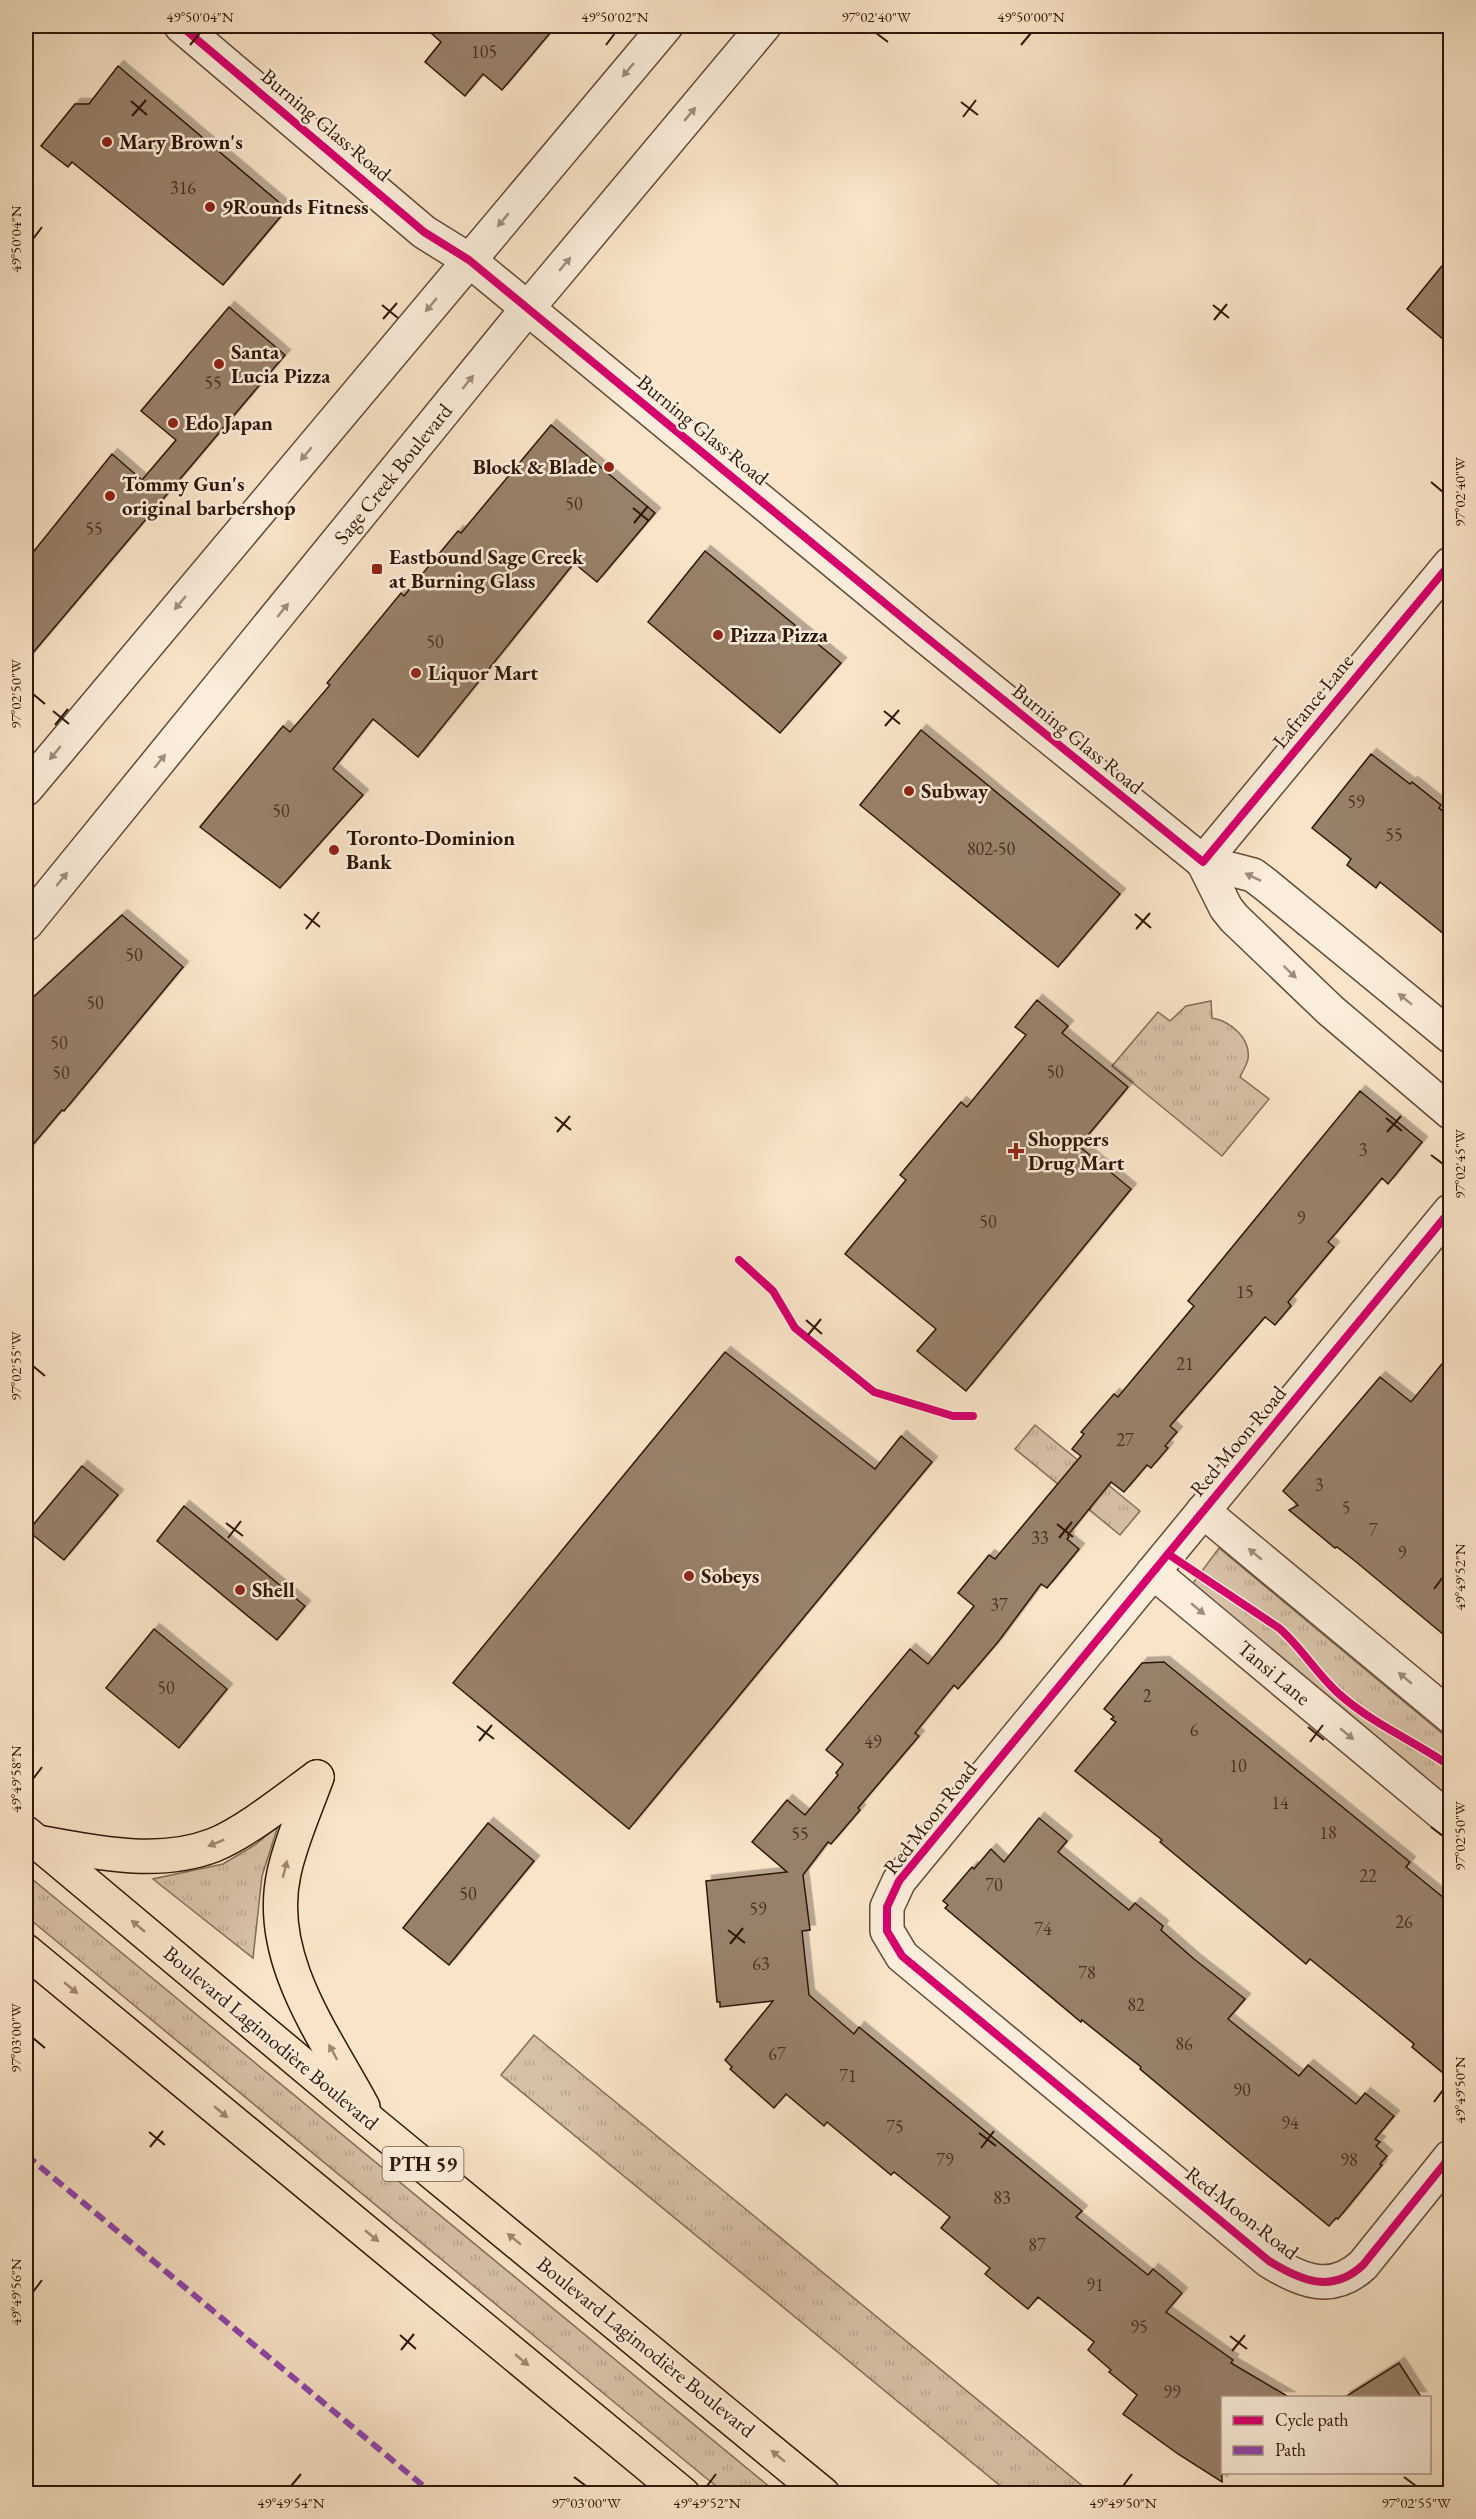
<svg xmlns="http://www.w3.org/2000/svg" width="1476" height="2519" font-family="'EB Garamond',serif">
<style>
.grass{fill:url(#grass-tufts);stroke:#836c56;stroke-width:1.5}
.building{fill:#98816b;stroke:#2f1607;stroke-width:1.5;filter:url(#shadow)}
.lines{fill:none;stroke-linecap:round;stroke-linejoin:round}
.minor-casing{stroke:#624a37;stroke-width:36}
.tertiary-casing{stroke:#624a37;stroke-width:36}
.primary-casing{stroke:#2f1607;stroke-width:36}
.minor{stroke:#fbeddb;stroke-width:33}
.tertiary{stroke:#fbeddb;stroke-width:33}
.primary{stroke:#f9e4c7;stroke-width:33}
.quiet{stroke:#8e44ad;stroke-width:6;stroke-dasharray:12 6;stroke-linecap:butt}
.cycleway-casing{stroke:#fbeddb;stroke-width:11}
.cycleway{stroke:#d6006c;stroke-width:8}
.oneway{fill:#9f8c7c}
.oneway2{fill:#9e8771}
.ticks{fill:none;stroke:#2f1607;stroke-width:2}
.poi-dot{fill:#8f2418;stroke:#fbeddb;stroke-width:2}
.labels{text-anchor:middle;stroke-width:5;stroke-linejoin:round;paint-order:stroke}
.number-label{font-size:18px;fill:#493120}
.shield{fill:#fbeddb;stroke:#6c5647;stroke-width:1.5}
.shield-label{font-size:20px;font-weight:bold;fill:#2f1607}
.street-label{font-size:21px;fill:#2f1607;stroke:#fbeddb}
.poi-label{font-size:21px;font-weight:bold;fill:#2f1607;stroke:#fbeddb;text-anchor:start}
.neatline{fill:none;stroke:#2f1607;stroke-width:2}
.ticks-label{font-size:15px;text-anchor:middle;fill:#2f1607}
</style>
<defs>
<pattern id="grass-tufts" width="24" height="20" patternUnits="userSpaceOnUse" patternTransform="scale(1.5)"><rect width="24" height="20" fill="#d7c1a6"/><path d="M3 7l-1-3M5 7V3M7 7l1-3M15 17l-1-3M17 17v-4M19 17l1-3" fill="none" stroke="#b9a58d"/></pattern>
<filter id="shadow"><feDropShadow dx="5.5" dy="-5.5" stdDeviation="0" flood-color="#0004"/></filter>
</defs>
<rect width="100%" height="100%" fill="#f9e4c7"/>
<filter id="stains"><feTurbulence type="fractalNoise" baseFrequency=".00333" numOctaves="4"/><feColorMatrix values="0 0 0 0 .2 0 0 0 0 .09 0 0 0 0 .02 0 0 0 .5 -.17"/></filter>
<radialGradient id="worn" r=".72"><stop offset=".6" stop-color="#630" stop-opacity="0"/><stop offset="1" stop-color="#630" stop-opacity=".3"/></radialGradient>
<g class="grass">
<path d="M1211,1001L1212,1018C1230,1021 1251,1038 1248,1059C1247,1065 1242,1072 1240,1077L1269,1099L1222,1156L1112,1066L1158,1012L1170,1021L1186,1006Z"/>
<path d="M1035,1425L1140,1511L1120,1535L1015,1449Z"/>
<path d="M1219,1548L1450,1740V1798L1190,1587Z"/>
<path d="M278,1826L262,1876L253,1958L153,1879L223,1864L255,1845Z"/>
<path d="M26,1874L777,2493H725L706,2478L26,1916Z"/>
<path d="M534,2035L607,2095L1091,2493H1009L501,2075Z"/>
</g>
<g class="building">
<path d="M423,26H556L502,90L483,74L465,96L425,62L441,42Z"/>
<path d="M118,66L287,209L223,285L72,162L68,167L41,146L75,104H89Z"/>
<path d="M1450,256V345L1407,309Z"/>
<path d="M229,307L285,355L26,661V561L112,454L142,480L176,440L141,411Z"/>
<path d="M551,425L655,513L597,582L574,563L418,757L373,719L333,769L363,795L280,888L200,827L283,726L290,732L330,685L327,683L401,593L404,596L458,531L461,533Z"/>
<path d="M705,551L841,663L780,733L648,622Z"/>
<path d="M921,730L1120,894L1058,967L860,805Z"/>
<path d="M1371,754L1410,784L1412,782L1441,805L1439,808L1450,817V939L1380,882L1376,888L1347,865L1351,859L1312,828Z"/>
<path d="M122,915L183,967L64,1111L62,1110L26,1153V1004Z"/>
<path d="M1037,1000L1068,1026L1062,1033L1128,1087L1079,1146L1131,1189L966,1391L917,1351L936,1329L845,1254L906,1180L900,1175L961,1102L967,1107L1026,1035L1015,1027Z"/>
<path d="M1360,1091L1422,1142L1388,1184L1382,1178L1336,1233L1328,1242L1334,1247L1288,1302L1291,1306L1275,1325L1265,1317L1170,1426L1177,1432L1165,1446L1168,1448L1151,1468L1147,1465L1124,1492L1111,1482L1068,1535L1069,1537L1067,1539L1079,1549L1047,1588L1041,1584L998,1642L958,1689L954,1685L915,1733L919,1736L858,1808L860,1810L831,1844L828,1842L803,1875L810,1930L802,1931L809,1995L854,2034L859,2027L1082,2211L1076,2217L1148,2275L1153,2269L1182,2293L1166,2312L1233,2360L1231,2363L1289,2397H1222V2482L1178,2454L1123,2414L1137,2395L1109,2372L1111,2370L1088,2350L1094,2342L1038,2297L1028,2309L985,2274L990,2268L941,2228L950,2217L894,2172L891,2175L827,2122L824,2126L786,2094L774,2108L730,2069L732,2067L725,2060L773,2001L720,2007V2002H717L706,1881L787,1872L752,1842L787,1800L805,1815L838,1775L836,1773L843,1764L826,1750L910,1649L928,1664L974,1606L958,1593L989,1555L995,1559L1081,1456L1072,1449L1084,1434L1081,1432L1114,1394L1118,1397L1194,1306L1188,1301Z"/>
<path d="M725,1352L875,1469L901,1436L932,1462L629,1829L453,1683Z"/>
<path d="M1450,1354V1640L1355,1561L1337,1547L1335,1548L1289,1510L1298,1505L1283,1491L1380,1377L1411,1402Z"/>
<path d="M82,1466L118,1495L64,1560L28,1531Z"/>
<path d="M184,1506L305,1606L277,1640L157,1541Z"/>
<path d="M154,1629L227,1689L179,1748L106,1688Z"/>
<path d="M1164,1662L1410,1862L1406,1867L1450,1903V2079L1412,2047L1414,2044L1380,2016L1310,1959L1306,1964L1160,1842L1162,1840L1075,1771L1116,1722L1111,1719L1114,1717L1104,1709L1142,1663Z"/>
<path d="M1039,1818L1067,1841L1058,1852L1129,1910L1135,1903L1163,1926L1161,1930L1194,1959L1245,1999L1228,2019L1299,2076L1308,2065L1356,2104L1365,2093L1394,2116L1375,2139L1380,2142L1376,2146L1387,2156L1380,2164L1382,2165L1338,2219L1336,2218L1329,2226L1245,2157L1140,2069L1141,2067L1082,2020L1081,2022L945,1908L948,1905L943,1901L972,1867L974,1869L991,1849L1004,1862Z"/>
<path d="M488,1823L534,1861L449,1965L403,1928Z"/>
<path d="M1399,2363L1421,2397H1345Z"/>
</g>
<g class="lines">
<g class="minor-casing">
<g id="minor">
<path d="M181,26L424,232L469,260L921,633L1203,862L1450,564"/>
<path d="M1450,1036L1265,884L1253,875L1203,862L1226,908L1234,918L1330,1010L1450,1112"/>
<path d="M1450,1211L899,1881L887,1907V1931L902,1956L1269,2261C1301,2281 1332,2294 1363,2265L1450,2157"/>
<path d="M1203,1511L1450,1716"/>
<path d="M1153,1572L1450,1820"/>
</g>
</g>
<g class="tertiary-casing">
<g id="tertiary">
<path d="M26,789L666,26"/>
<path d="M26,924L527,309L764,26"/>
</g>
</g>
<g class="primary-casing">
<g id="primary">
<path d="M317,1777C306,1808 291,1840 284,1873C265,1958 325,2036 363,2107"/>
<path d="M26,1833L371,2122L823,2494"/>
<path d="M37,1842C94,1852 157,1867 214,1845C246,1832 288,1798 317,1777"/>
<path d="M26,1951L683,2494"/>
</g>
</g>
<use href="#minor" class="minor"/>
<use href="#tertiary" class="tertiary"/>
<use href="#primary" class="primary"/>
<path class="quiet" d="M26,2155L433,2494"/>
<g class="cycleway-casing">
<g id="cycleway">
<path d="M181,26L424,232L469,260L921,633L1203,862L1450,564"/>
<path d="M1450,1211L899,1881L887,1907V1931L902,1956L1269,2261C1301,2281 1332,2294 1363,2265L1450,2157"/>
<path d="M739,1260L773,1291L795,1328L874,1392L953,1416H973"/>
<path d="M1168,1554L1279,1628C1301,1647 1316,1673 1338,1693C1371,1723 1414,1741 1450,1766"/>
</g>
</g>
<use href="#cycleway" class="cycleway"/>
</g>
<defs><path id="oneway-solid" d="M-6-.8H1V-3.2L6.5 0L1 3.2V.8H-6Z" transform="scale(1.5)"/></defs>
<g class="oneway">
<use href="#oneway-solid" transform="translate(628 70) rotate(130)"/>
<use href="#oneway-solid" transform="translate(690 114) rotate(-50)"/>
<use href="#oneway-solid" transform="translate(503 220) rotate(130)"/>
<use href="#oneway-solid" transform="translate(565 264) rotate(-50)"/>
<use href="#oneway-solid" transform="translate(431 305) rotate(130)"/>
<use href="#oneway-solid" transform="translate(468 382) rotate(-51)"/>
<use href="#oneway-solid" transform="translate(306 454) rotate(130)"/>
<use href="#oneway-solid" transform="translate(180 603) rotate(130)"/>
<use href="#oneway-solid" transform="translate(283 610) rotate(-51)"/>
<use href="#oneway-solid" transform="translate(55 753) rotate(129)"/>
<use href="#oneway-solid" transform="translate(160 761) rotate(-51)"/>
<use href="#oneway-solid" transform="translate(1253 877) rotate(-154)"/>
<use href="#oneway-solid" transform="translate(62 879) rotate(-51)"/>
<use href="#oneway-solid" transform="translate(1290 972) rotate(44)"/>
<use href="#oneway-solid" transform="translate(1405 999) rotate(-141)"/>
<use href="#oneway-solid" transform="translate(1255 1554) rotate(-140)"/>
<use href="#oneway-solid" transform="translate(1198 1609) rotate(40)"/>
<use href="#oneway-solid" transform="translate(1405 1678) rotate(-140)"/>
<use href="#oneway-solid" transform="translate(1347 1734) rotate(40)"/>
</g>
<g class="oneway2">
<use href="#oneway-solid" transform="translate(216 1843) rotate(158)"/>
<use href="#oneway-solid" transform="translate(285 1869) rotate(-76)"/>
<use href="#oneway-solid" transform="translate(138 1926) rotate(-140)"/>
<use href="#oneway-solid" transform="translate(71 1988) rotate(40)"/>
<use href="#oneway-solid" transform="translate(333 2052) rotate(-118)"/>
<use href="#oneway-solid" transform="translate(221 2112) rotate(40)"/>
<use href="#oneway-solid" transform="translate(372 2236) rotate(40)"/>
<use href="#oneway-solid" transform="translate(514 2239) rotate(-141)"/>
<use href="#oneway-solid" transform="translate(522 2360) rotate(40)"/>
<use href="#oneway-solid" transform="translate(778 2456) rotate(-141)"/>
</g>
<path class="ticks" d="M876,33L888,42M190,45L200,33M606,45L615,33M1021,45L1031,33M131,101L147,115M961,102L978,115M132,116L146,100M963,117L976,100M33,239L42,227M382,305L398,318M1213,305L1229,318M383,319L397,303M1214,320L1227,304M1431,482L1443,492M633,508L649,521M634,523L648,506M33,694L45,704M53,711L69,724M884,711L900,724M55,725L68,709M885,726L899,710M304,914L320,927M1135,914L1151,928M306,929L319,912M1136,929L1150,913M555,1117L571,1130M1386,1118L1402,1131M557,1132L570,1116M1387,1132L1401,1116M1431,1155L1443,1164M806,1320L822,1334M808,1335L821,1319M33,1366L45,1376M226,1523L243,1536M1057,1524L1073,1537M228,1538L241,1521M1059,1538L1072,1522M1434,1589L1443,1577M477,1726L494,1739M1308,1727L1324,1740M479,1741L492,1725M1310,1742L1323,1725M33,1779L42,1767M1431,1827L1443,1836M728,1930L745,1943M730,1944L743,1928M33,2038L45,2048M1434,2102L1443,2090M149,2132L165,2145M979,2133L996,2146M150,2147L163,2131M981,2148L994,2131M33,2292L42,2280M400,2335L416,2349M1230,2336L1247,2349M401,2350L414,2334M1232,2351L1245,2335M574,2477L586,2486M1404,2477L1416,2486M291,2486L301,2474M707,2486L716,2474M1123,2486L1132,2474"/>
<g class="poi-dot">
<circle cx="107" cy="142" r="6"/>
<circle cx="210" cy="207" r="6"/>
<circle cx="219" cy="364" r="6"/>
<circle cx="173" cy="423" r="6"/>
<circle cx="609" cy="467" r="6"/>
<circle cx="110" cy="496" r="6"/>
<rect x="371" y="563" width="12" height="12" rx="3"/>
<circle cx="718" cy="635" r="6"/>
<circle cx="416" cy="673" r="6"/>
<circle cx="909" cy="791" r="6"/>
<circle cx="334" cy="850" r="6"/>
<path d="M1013 1142h6v6h6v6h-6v6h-6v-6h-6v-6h6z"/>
<circle cx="689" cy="1576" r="6"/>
<circle cx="240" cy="1590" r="6"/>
</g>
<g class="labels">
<g class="number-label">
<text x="484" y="58">105</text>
<text x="183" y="194">316</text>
<text x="213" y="389">55</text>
<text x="574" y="510">50</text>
<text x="94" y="535">55</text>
<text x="435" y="648">50</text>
<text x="1356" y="808">59</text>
<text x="281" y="817">50</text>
<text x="1394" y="841">55</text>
<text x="991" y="855">802-50</text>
<text x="134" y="961">50</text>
<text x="95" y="1009">50</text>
<text x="59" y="1049">50</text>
<text x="1055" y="1078">50</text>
<text x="61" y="1079">50</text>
<text x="1363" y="1156">3</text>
<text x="1301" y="1224">9</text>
<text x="988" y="1228">50</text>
<text x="1245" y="1298">15</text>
<text x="1185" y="1370">21</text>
<text x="1125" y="1446">27</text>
<text x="1319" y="1491">3</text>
<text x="1346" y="1514">5</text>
<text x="1373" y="1536">7</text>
<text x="1040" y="1544">33</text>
<text x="1402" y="1559">9</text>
<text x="999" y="1611">37</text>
<text x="166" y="1694">50</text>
<text x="1147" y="1702">2</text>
<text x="1194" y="1736">6</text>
<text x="873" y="1748">49</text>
<text x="1238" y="1772">10</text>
<text x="1280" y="1809">14</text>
<text x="1328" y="1839">18</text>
<text x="800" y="1840">55</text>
<text x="1368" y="1882">22</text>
<text x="994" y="1891">70</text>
<text x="468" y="1900">50</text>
<text x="758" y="1915">59</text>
<text x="1404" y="1928">26</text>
<text x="1043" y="1935">74</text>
<text x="761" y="1970">63</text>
<text x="1087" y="1979">78</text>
<text x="1136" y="2011">82</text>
<text x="1184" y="2050">86</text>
<text x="777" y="2060">67</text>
<text x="848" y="2082">71</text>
<text x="1242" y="2096">90</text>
<text x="1290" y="2129">94</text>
<text x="895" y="2133">75</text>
<text x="945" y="2166">79</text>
<text x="1349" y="2166">98</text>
<text x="1002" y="2204">83</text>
<text x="1037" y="2251">87</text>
<text x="1095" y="2291">91</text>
<text x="1139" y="2333">95</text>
<text x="1172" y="2398">99</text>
</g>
<rect class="shield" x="382.5" y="2147" width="81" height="34" rx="4.5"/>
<g class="shield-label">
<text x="423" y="2171">PTH 59</text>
</g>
<g class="street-label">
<text transform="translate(326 125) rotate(40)" y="7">Burning Glass Road</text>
<text transform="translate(703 430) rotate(39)" y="7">Burning Glass Road</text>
<text transform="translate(393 474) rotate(-51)" y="7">Sage Creek Boulevard</text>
<text transform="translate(1313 701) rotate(-51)" y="7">Lafrance Lane</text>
<text transform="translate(1078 739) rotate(39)" y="7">Burning Glass Road</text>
<text transform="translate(1238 1441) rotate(-50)" y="7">Red Moon Road</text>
<text transform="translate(1274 1673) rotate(40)" y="7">Tansi Lane</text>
<text transform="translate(930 1818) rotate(-52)" y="7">Red Moon Road</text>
<text transform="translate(271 2038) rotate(40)" y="7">Boulevard Lagimodière Boulevard</text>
<text transform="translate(1242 2213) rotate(38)" y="7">Red Moon Road</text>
<text transform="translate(646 2347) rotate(39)" y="7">Boulevard Lagimodière Boulevard</text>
</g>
<g class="poi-label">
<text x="119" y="149">Mary Brown's</text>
<text x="222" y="214">9Rounds Fitness</text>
<text x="231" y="359">Santa<tspan x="231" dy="24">Lucia Pizza</tspan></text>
<text x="185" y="430">Edo Japan</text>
<text x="597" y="474" text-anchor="end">Block &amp; Blade</text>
<text x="122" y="491">Tommy Gun's<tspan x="122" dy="24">original barbershop</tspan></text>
<text x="389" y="564">Eastbound Sage Creek<tspan x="389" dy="24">at Burning Glass</tspan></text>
<text x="730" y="642">Pizza Pizza</text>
<text x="428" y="680">Liquor Mart</text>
<text x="921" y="798">Subway</text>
<text x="346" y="845">Toronto-Dominion<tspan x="346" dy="24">Bank</tspan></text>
<text x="1028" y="1146">Shoppers<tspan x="1028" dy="24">Drug Mart</tspan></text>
<text x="701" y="1583">Sobeys</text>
<text x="252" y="1597">Shell</text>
</g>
</g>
<rect width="1476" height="2519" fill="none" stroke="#f9e4c7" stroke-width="66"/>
<rect x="1221" y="2396" width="210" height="78" fill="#fbeddb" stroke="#a99786" stroke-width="1.5"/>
<rect x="1233" y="2416" width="30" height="9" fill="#d6006c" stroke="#a99786" stroke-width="1.5"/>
<text x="1275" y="2426" font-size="18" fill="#2f1607">Cycle path</text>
<rect x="1233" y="2446" width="30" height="9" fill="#8e44ad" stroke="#a99786" stroke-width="1.5"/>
<text x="1275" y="2456" font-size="18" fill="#2f1607">Path</text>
<rect x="33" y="33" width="1410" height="2453" class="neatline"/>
<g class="ticks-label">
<text x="200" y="22">49°50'04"N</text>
<text x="615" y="22">49°50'02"N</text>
<text x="876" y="22">97°02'40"W</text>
<text x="1031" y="22">49°50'00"N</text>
<text transform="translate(16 239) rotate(-90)" y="5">49°50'04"N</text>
<text transform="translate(1460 492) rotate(-90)" y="5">97°02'40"W</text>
<text transform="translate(16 694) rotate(-90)" y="5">97°02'50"W</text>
<text transform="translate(1460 1164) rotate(-90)" y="5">97°02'45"W</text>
<text transform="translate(16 1366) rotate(-90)" y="5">97°02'55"W</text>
<text transform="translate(1460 1577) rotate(-90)" y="5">49°49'52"N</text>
<text transform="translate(16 1779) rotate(-90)" y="5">49°49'58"N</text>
<text transform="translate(1460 1836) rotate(-90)" y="5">97°02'50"W</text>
<text transform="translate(16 2038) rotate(-90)" y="5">97°03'00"W</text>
<text transform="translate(1460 2090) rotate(-90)" y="5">49°49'50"N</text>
<text transform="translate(16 2292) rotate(-90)" y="5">49°49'56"N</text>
<text x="291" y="2508">49°49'54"N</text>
<text x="586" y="2508">97°03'00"W</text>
<text x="707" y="2508">49°49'52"N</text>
<text x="1123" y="2508">49°49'50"N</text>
<text x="1416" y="2508">97°02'55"W</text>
</g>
<rect width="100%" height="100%" filter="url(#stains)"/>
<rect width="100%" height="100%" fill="url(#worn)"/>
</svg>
